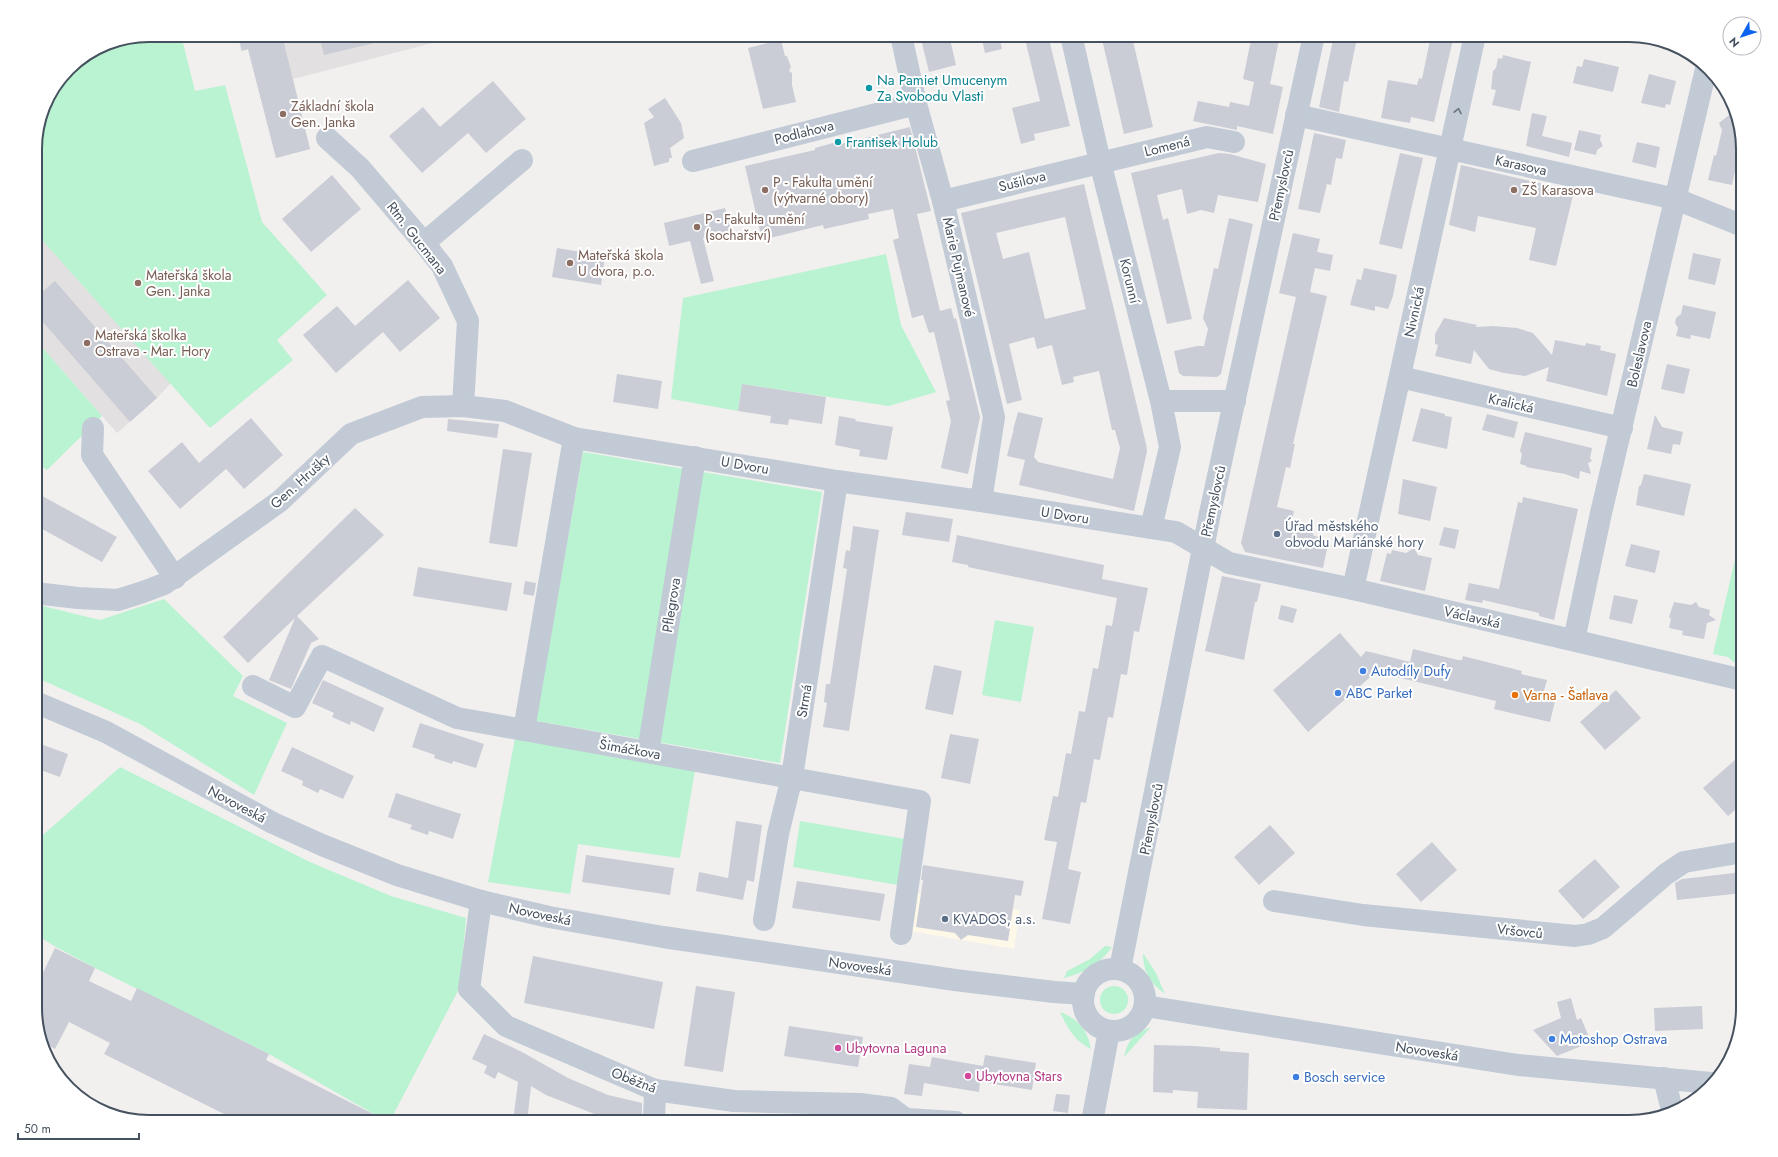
<svg xmlns="http://www.w3.org/2000/svg" width="1778" height="1157" font-family="Jost,sans-serif">
<style>
.commercial{fill:#fdf8e7}
.education{fill:#e3e0e1}
.green{fill:#baf3d2}
.building{fill:#cacdd5;fill-rule:evenodd}
.lines{fill:none;stroke-linecap:round;stroke-linejoin:round}
.minor{stroke:#c1cad5;stroke-width:22}
.oneway{stroke:#6a7582}
.culture-dot{fill:#0f9aa8;stroke:#fff;stroke-width:1.5}
.education-dot{fill:#8d6e63;stroke:#fff;stroke-width:1.5}
.service-dot{fill:#5c6f8a;stroke:#fff;stroke-width:1.5}
.shop-dot{fill:#3f7fe0;stroke:#fff;stroke-width:1.5}
.food-dot{fill:#e8710a;stroke:#fff;stroke-width:1.5}
.hotel-dot{fill:#d1479c;stroke:#fff;stroke-width:1.5}
.labels{text-anchor:middle;stroke-width:4;stroke-linejoin:round;paint-order:stroke}
.culture-label{font-size:14px;fill:#0d838f;stroke:#fff;text-anchor:start}
.education-label{font-size:14px;fill:#785e54;stroke:#fff;text-anchor:start}
.street-label{font-size:14px;fill:#45515e;stroke:#fff}
.service-label{font-size:14px;fill:#4e5e75;stroke:#fff;text-anchor:start}
.shop-label{font-size:14px;fill:#366cbe;stroke:#fff;text-anchor:start}
.food-label{font-size:14px;fill:#c56008;stroke:#fff;text-anchor:start}
.hotel-label{font-size:14px;fill:#b23c85;stroke:#fff;text-anchor:start}
.rim{fill:none;stroke:#45515e;stroke-width:2}
</style>
<rect width="100%" height="100%" fill="#f2efef"/>
<path class="commercial" d="M916,893L1020,910L1014,949L910,931Z"/>
<g class="education">
<path d="M238,35H464L293,79L310,149L276,158L248,49L241,51Z"/>
<path d="M87,171L234,315L157,398L117,433L35,339V251Z"/>
</g>
<g class="green">
<path d="M149,35H181L195,91L225,85L262,222L327,295L277,340L293,360L210,428L42,240L35,251V142L44,105L69,68L106,44Z"/>
<path d="M886,254L901,325L936,392L889,406L742,384L738,411L671,399L683,298Z"/>
<path d="M35,339L102,416L47,470L35,462Z"/>
<path d="M583,452L822,492L780,763L536,721Z"/>
<path d="M1743,525V667L1737,665L1728,657L1713,654Z"/>
<path d="M164,599L243,676L233,696L287,723L254,795L140,724L35,677V624L43,606L100,620Z"/>
<path d="M995,620L1034,627L1021,702L982,695Z"/>
<path d="M515,738L695,771L680,858L578,844L570,894L488,882Z"/>
<path d="M120,767L310,862L391,896L466,918L460,987L390,1121L372,1113L269,1054L95,968L56,947L35,934V842Z"/>
<path d="M800,821L905,839L898,885L793,867Z"/>
<path d="M1105,946L1112,947C1101,964 1083,973 1064,978L1067,971L1090,959Z"/>
<path d="M1143,953L1156,973L1165,994C1150,983 1143,972 1143,953Z"/>
<circle cx="1114" cy="1000" r="14"/>
<path d="M1060,1012C1077,1018 1088,1030 1091,1049C1074,1041 1067,1027 1060,1012Z"/>
<path d="M1151,1027L1124,1057C1128,1039 1134,1034 1151,1027Z"/>
</g>
<g class="building">
<path d="M238,35H282L310,149L276,158L248,49L242,51Z"/>
<path d="M319,35H387V40L324,55Z"/>
<path d="M920,35H949L956,65L929,72Z"/>
<path d="M981,35H999L1002,49L985,53Z"/>
<path d="M1024,35H1048L1070,126L1034,134L1035,140L1021,144L1012,108L1040,101Z"/>
<path d="M1101,35H1121L1123,43L1133,41L1153,127L1124,134Z"/>
<path d="M1252,35H1280L1270,84L1283,87L1273,134L1237,126V130L1193,121L1198,101L1229,107L1230,102L1249,106L1254,82L1243,79Z"/>
<path d="M1334,35H1356L1357,38L1348,82L1344,81L1339,112L1319,107Z"/>
<path d="M1431,35H1454L1434,122L1411,117L1410,123L1381,118L1388,80L1417,85L1419,78L1422,79Z"/>
<path d="M781,40L785,56H787L791,67L789,71L792,73V85L796,102L763,109L748,48Z"/>
<path d="M1503,55L1531,62L1520,111L1492,105L1496,90L1491,89L1493,71L1496,68L1498,58L1502,59Z"/>
<path d="M1584,59L1619,67L1613,92L1573,83L1577,66L1582,67Z"/>
<path d="M1649,74L1676,81L1670,105L1666,104L1665,108L1641,103Z"/>
<path d="M493,81L526,119L486,153L468,133L422,173L389,136L423,107L440,127Z"/>
<path d="M665,98L681,123L684,138L670,148L672,158H669V162L654,166L644,123L654,117L648,109Z"/>
<path d="M1733,112L1741,143L1732,185L1708,180L1714,155L1716,156L1722,130L1719,123Z"/>
<path d="M1532,113L1547,116L1542,136L1572,143L1569,157L1526,146Z"/>
<path d="M910,127L931,211L917,214L940,311L951,308L954,319L956,318L980,417L968,474L941,468L951,421L946,401L950,400L934,332L929,333L923,315L912,318L893,240L899,238L893,209L868,214L869,219L824,229L823,225L762,240L745,166L815,150V148L833,143L840,142L841,144Z"/>
<path d="M1579,130L1601,135L1600,140L1603,146L1597,150L1596,155L1574,150Z"/>
<path d="M1314,133L1346,140L1342,159L1336,158L1331,185L1327,184L1320,213L1298,209Z"/>
<path d="M1637,142L1660,147L1656,168L1632,162Z"/>
<path d="M1219,153L1230,154L1266,164L1258,202L1218,195L1214,213L1201,210L1187,214L1182,189L1157,195L1163,220L1168,218L1192,319L1167,324L1131,173Z"/>
<path d="M1400,153L1423,158L1402,249L1379,244Z"/>
<path d="M1461,165L1574,191L1556,266L1529,260L1536,228L1478,216L1475,232L1449,225Z"/>
<path d="M332,175L361,209L311,252L282,219Z"/>
<path d="M1084,184L1146,444L1147,451L1134,511L1019,485L1025,460L1030,461L1007,456L1013,432L1014,433L1013,430L1018,412L1043,418L1034,457L1038,462L1113,479L1120,448L1115,430H1112L1099,371L1073,377L1074,382L1062,385L1052,345L1037,349L1034,337L1009,344L1022,400L1007,404L961,213ZM1065,217L1086,309L1045,319L1029,252L1003,259L996,233Z"/>
<path d="M725,208L731,231L703,238L714,281L701,284L690,241L669,246L664,223Z"/>
<path d="M1229,218L1253,224L1221,374L1217,377L1183,376L1179,373L1174,351L1197,346H1204L1208,329L1203,318L1214,268L1218,269Z"/>
<path d="M1293,233L1320,239L1317,252L1333,255L1330,271L1315,268L1310,292L1327,296L1293,444H1295L1290,468L1286,467L1277,507L1294,511L1291,526L1311,530L1314,536L1329,539L1323,568L1245,552L1241,543L1296,297L1279,293Z"/>
<path d="M557,248L605,256L601,285L552,277Z"/>
<path d="M1693,253L1721,259L1715,285L1688,279Z"/>
<path d="M1364,268L1397,275L1393,296L1388,309L1375,306V311L1350,305L1357,279L1361,280Z"/>
<path d="M408,280L440,318L400,352L383,332L336,373L303,335L337,306L355,326Z"/>
<path d="M55,281L157,398L130,422L35,313V298Z"/>
<path d="M1683,305L1716,312L1710,339L1691,335L1690,339L1676,336L1678,328L1675,323L1676,318L1681,314Z"/>
<path d="M1444,318L1477,325L1476,327L1493,326L1517,328L1533,333L1552,355L1555,340L1585,346L1586,343L1601,346L1600,350L1616,354L1607,396L1546,381L1549,367L1525,376L1504,373L1489,369L1474,350L1471,364L1435,356L1438,345L1435,344V334Z"/>
<path d="M1667,364L1690,369L1684,394L1661,389Z"/>
<path d="M617,374L662,381L658,409L613,402Z"/>
<path d="M742,384L826,397L822,424L789,419L788,425L770,423L771,416L738,411Z"/>
<path d="M1421,408L1445,414V416L1452,417L1447,449L1412,441Z"/>
<path d="M1487,414L1518,422L1514,438L1482,430Z"/>
<path d="M1655,415L1662,427L1683,432L1680,445L1673,444L1671,454L1647,449Z"/>
<path d="M839,416L856,419L855,421L893,427L887,460L859,456L860,450L835,445Z"/>
<path d="M251,418L283,455L244,489L226,469L180,509L148,471L182,442L199,463Z"/>
<path d="M448,419L499,424L497,438L447,431Z"/>
<path d="M1525,432L1592,448L1590,458L1592,461L1588,463L1591,474L1580,471L1579,479L1565,474L1526,467L1527,466L1520,464L1522,454L1520,451Z"/>
<path d="M503,449L532,453L517,547L489,543Z"/>
<path d="M1644,474L1691,484L1684,516L1636,505L1639,486L1641,485Z"/>
<path d="M1403,479L1437,487L1430,521L1398,514Z"/>
<path d="M35,492L117,537L102,562L35,525Z"/>
<path d="M1523,497L1578,509L1554,620L1539,616V613L1483,600L1482,603L1465,600L1469,583L1499,589L1518,502L1522,503Z"/>
<path d="M355,508L384,535L297,616L319,639L311,643L291,689L269,680L295,618L248,663L223,637Z"/>
<path d="M906,512L953,519L949,542L902,535Z"/>
<path d="M853,526L879,530L849,731L823,727L827,703L824,702L826,684H830L847,569L843,568L846,550L850,551Z"/>
<path d="M1444,527L1459,530L1455,549L1439,545Z"/>
<path d="M957,535L1104,565L1102,579L1148,588L1139,632L1134,631L1127,675L1121,674L1113,718L1108,717L1100,760L1094,759L1086,803L1081,802L1068,869L1081,872L1070,924L1042,919L1057,842L1044,840L1053,796L1058,797L1066,753L1071,754L1079,711L1085,712L1093,668L1098,669L1106,625L1112,626L1117,598L968,567V565L952,562Z"/>
<path d="M1631,544L1660,551L1655,573L1625,566Z"/>
<path d="M1414,548L1418,555L1432,558L1425,591L1380,581L1387,553L1391,554L1392,550L1406,553Z"/>
<path d="M418,567L512,583L507,611L413,596Z"/>
<path d="M1222,576L1261,584L1257,602H1255L1244,660L1205,651Z"/>
<path d="M525,581L536,583L534,596L523,594Z"/>
<path d="M1614,595L1638,600L1632,624L1609,619Z"/>
<path d="M1674,602L1691,605L1696,602L1699,607L1710,610L1709,615L1716,620L1707,623L1704,639L1682,635L1683,631L1669,628L1671,619L1669,617Z"/>
<path d="M1281,605L1297,609L1293,623L1278,619Z"/>
<path d="M1340,633L1361,657L1366,651L1410,662L1413,649L1458,660H1462L1463,656L1522,671L1521,674L1547,680L1543,694L1556,697L1550,722L1494,709L1496,701L1376,672L1308,732L1273,690Z"/>
<path d="M934,665L962,671L953,715L925,709Z"/>
<path d="M323,680L384,708L374,732L351,721L350,725L332,717L334,713L312,703Z"/>
<path d="M1616,690L1641,718L1605,750L1580,722Z"/>
<path d="M420,723L484,744L476,768L453,761L452,764L434,758L435,755L412,747Z"/>
<path d="M950,734L979,739L970,784L941,778Z"/>
<path d="M35,742L68,754L60,777L35,768Z"/>
<path d="M292,747L354,776L343,799L320,789L318,793L302,785L303,781L281,771Z"/>
<path d="M1743,753V803L1728,816L1703,788Z"/>
<path d="M396,793L461,814L453,839L429,831L428,835L410,829L412,825L388,817Z"/>
<path d="M736,821L762,825L754,882L747,880L743,900L696,891L699,872L728,878Z"/>
<path d="M1270,825L1295,853L1259,885L1234,857Z"/>
<path d="M1432,842L1457,870L1421,902L1396,874Z"/>
<path d="M586,855L674,868L670,895L582,882Z"/>
<path d="M1595,859L1620,887L1583,919L1558,891Z"/>
<path d="M923,865L1024,881L1021,896L1015,895L1008,941L968,935L961,940L955,933L916,927L923,880H921Z"/>
<path d="M1743,872V893L1677,900L1675,883L1682,879Z"/>
<path d="M797,881L885,894L880,921L792,908Z"/>
<path d="M55,948L95,968L89,981L131,1001L137,988L269,1054L266,1060L389,1122H240L104,1054L110,1043L69,1022L55,1049L44,1043L35,1015V989Z"/>
<path d="M533,956L663,982L654,1029L524,1003Z"/>
<path d="M696,986L735,992L723,1072L684,1066Z"/>
<path d="M1571,998L1577,1020L1581,1018L1591,1042L1557,1056L1533,1030L1561,1018L1557,1002Z"/>
<path d="M1702,1006L1703,1029L1655,1031L1654,1008Z"/>
<path d="M789,1026L863,1037L858,1067L784,1056Z"/>
<path d="M484,1034L522,1052L568,1078L608,1095L642,1103V1122H615L546,1095L531,1086L527,1122H513L518,1082L498,1072L495,1079L484,1073L487,1066L472,1059Z"/>
<path d="M1154,1045L1194,1046L1220,1048V1051L1249,1053L1247,1110L1197,1108L1198,1092L1173,1090V1093L1153,1092Z"/>
<path d="M985,1055L1036,1063L1032,1090L980,1082L979,1092L924,1083L922,1096L904,1094L909,1064L930,1067L932,1057L983,1066Z"/>
<path d="M1056,1094L1070,1095L1068,1113L1053,1111Z"/>
</g>
<g class="lines">
<g class="minor">
<path d="M901,35L916,104L943,201L994,417L981,501"/>
<path d="M1071,35L1100,162L1161,401L1170,447L1151,528"/>
<path d="M1296,115L1676,199L1743,226"/>
<path d="M327,138L360,168L424,243L442,266L468,321L463,406"/>
<path d="M693,161L916,104"/>
<path d="M943,201L1207,137L1234,142"/>
<path d="M424,243L522,160"/>
<path d="M1400,377L1622,428"/>
<path d="M1161,401H1235"/>
<path d="M93,428L92,455L175,578"/>
<path d="M1353,589L1475,35"/>
<path d="M35,593L78,598L118,600L143,592L164,584L280,501L351,434L422,407L463,406L505,411L574,438L837,481L981,501L1176,532L1229,563L1353,589L1743,680"/>
<path d="M1574,640L1601,513L1706,69"/>
<path d="M253,686L295,707L322,656L457,718L920,801L901,934"/>
<path d="M35,702L106,732L273,823L322,845L397,875L481,901L549,917L663,937L955,980L1054,992L1084,994"/>
<path d="M524,730L574,438"/>
<path d="M648,752L695,457"/>
<path d="M481,901L469,989L506,1026L655,1090L734,1101L860,1104L891,1108L906,1119L956,1122"/>
<path d="M1274,901L1363,915L1575,936L1588,934L1603,928L1666,874L1684,862L1743,852"/>
<path d="M764,920L778,834L792,777L837,481"/>
<circle cx="1114" cy="1000" r="31"/>
<path d="M1120,969L1210,513L1314,35"/>
<path d="M1145,1006L1518,1065L1711,1083"/>
<path d="M1664,1078L1672,1110"/>
<path d="M654,1122L655,1090"/>
<path d="M1092,1122L1109,1031"/>
</g>
</g>
<defs><path id="oneway-chevron" d="M-2-3.5L2.5 0L-2 3.5" fill="none" stroke-width="1.6" stroke-linecap="round" stroke-linejoin="round"/></defs>
<use class="oneway" href="#oneway-chevron" transform="translate(1458 111) rotate(-78)"/>
<g class="culture-dot">
<circle cx="869" cy="88" r="4"/>
<circle cx="838" cy="142" r="4"/>
</g>
<g class="education-dot">
<circle cx="283" cy="114" r="4"/>
<circle cx="765" cy="190" r="4"/>
<circle cx="1514" cy="190" r="4"/>
<circle cx="697" cy="227" r="4"/>
<circle cx="570" cy="263" r="4"/>
<circle cx="138" cy="283" r="4"/>
<circle cx="87" cy="343" r="4"/>
</g>
<g class="service-dot">
<circle cx="1277" cy="534" r="4"/>
<circle cx="945" cy="919" r="4"/>
</g>
<g class="shop-dot">
<circle cx="1363" cy="671" r="4"/>
<circle cx="1338" cy="693" r="4"/>
<circle cx="1552" cy="1039" r="4"/>
<circle cx="1296" cy="1077" r="4"/>
</g>
<circle class="food-dot" cx="1515" cy="695" r="4"/>
<g class="hotel-dot">
<circle cx="838" cy="1048" r="4"/>
<circle cx="968" cy="1076" r="4"/>
</g>
<g class="labels">
<g class="culture-label">
<text x="877" y="85">Na Pamiet Umucenym<tspan x="877" dy="16">Za Svobodu Vlasti</tspan></text>
<text x="846" y="147">Frantisek Holub</text>
</g>
<g class="education-label">
<text x="291" y="111">Základní škola<tspan x="291" dy="16">Gen. Janka</tspan></text>
<text x="773" y="187">P - Fakulta umění<tspan x="773" dy="16">(výtvarné obory)</tspan></text>
<text x="1522" y="195">ZŠ Karasova</text>
<text x="705" y="224">P - Fakulta umění<tspan x="705" dy="16">(sochařství)</tspan></text>
<text x="578" y="260">Mateřská škola<tspan x="578" dy="16">U dvora, p.o.</tspan></text>
<text x="146" y="280">Mateřská škola<tspan x="146" dy="16">Gen. Janka</tspan></text>
<text x="95" y="340">Mateřská školka<tspan x="95" dy="16">Ostrava - Mar. Hory</tspan></text>
</g>
<g class="street-label">
<text transform="translate(804 132) rotate(-14)" y="5">Podlahova</text>
<text transform="translate(1167 146) rotate(-14)" y="5">Lomená</text>
<text transform="translate(1521 165) rotate(12)" y="5">Karasova</text>
<text transform="translate(1022 181) rotate(-14)" y="5">Sušilova</text>
<text transform="translate(1281 185) rotate(-78)" y="5">Přemyslovců</text>
<text transform="translate(417 238) rotate(52)" y="5">Rtm. Gucmana</text>
<text transform="translate(959 267) rotate(77)" y="5">Marie Pujmanové</text>
<text transform="translate(1130 281) rotate(76)" y="5">Korunní</text>
<text transform="translate(1414 312) rotate(-78)" y="5">Nivnická</text>
<text transform="translate(1639 354) rotate(-77)" y="5">Boleslavova</text>
<text transform="translate(1511 403) rotate(13)" y="5">Kralická</text>
<text transform="translate(745 465) rotate(10)" y="5">U Dvoru</text>
<text transform="translate(300 481) rotate(-42)" y="5">Gen. Hrušky</text>
<text transform="translate(1213 501) rotate(-78)" y="5">Přemyslovců</text>
<text transform="translate(1065 515) rotate(9)" y="5">U Dvoru</text>
<text transform="translate(671 605) rotate(-81)" y="5">Pflegrova</text>
<text transform="translate(1472 617) rotate(13)" y="5">Václavská</text>
<text transform="translate(804 701) rotate(-81)" y="5">Strmá</text>
<text transform="translate(630 749) rotate(10)" y="5">Šimáčkova</text>
<text transform="translate(237 804) rotate(28)" y="5">Novoveská</text>
<text transform="translate(1151 819) rotate(-79)" y="5">Přemyslovců</text>
<text transform="translate(540 914) rotate(12)" y="5">Novoveská</text>
<text transform="translate(1520 931) rotate(6)" y="5">Vršovců</text>
<text transform="translate(860 966) rotate(8)" y="5">Novoveská</text>
<text transform="translate(1427 1051) rotate(9)" y="5">Novoveská</text>
<text transform="translate(634 1080) rotate(21)" y="5">Oběžná</text>
</g>
<g class="service-label">
<text x="1285" y="531">Úřad městského<tspan x="1285" dy="16">obvodu Mariánské hory</tspan></text>
<text x="953" y="924">KVADOS, a.s.</text>
</g>
<g class="shop-label">
<text x="1371" y="676">Autodíly Dufy</text>
<text x="1346" y="698">ABC Parket</text>
<text x="1560" y="1044">Motoshop Ostrava</text>
<text x="1304" y="1082">Bosch service</text>
</g>
<g class="food-label">
<text x="1523" y="700">Varna - Šatlava</text>
</g>
<g class="hotel-label">
<text x="846" y="1053">Ubytovna Laguna</text>
<text x="976" y="1081">Ubytovna Stars</text>
</g>
</g>
<path d="M0 0H1778V1157H0ZM149 42H1629A107 107 0 0 1 1736 149V1008A107 107 0 0 1 1629 1115H149A107 107 0 0 1 42 1008V149A107 107 0 0 1 149 42Z" fill="#fff" fill-rule="evenodd"/>
<path class="rim" d="M149 42H1629A107 107 0 0 1 1736 149V1008A107 107 0 0 1 1629 1115H149A107 107 0 0 1 42 1008V149A107 107 0 0 1 149 42Z"/>
<g transform="translate(1742 36) rotate(231)"><circle r="19" fill="#ffffff" stroke="#b5b9bf"/>
<path d="M0-3L7 15L0 10L-7 15Z" fill="#0a64f0"/>
<text y="-6" font-size="11" font-weight="bold" text-anchor="middle" fill="#45515e">N</text>
</g>
<path d="M18 1133v6h121v-6" fill="none" stroke="#45515e" stroke-width="2"/>
<text x="24" y="1133" font-size="12" fill="#45515e" stroke="#ffffff" stroke-width="3" paint-order="stroke">50 m</text>
</svg>
